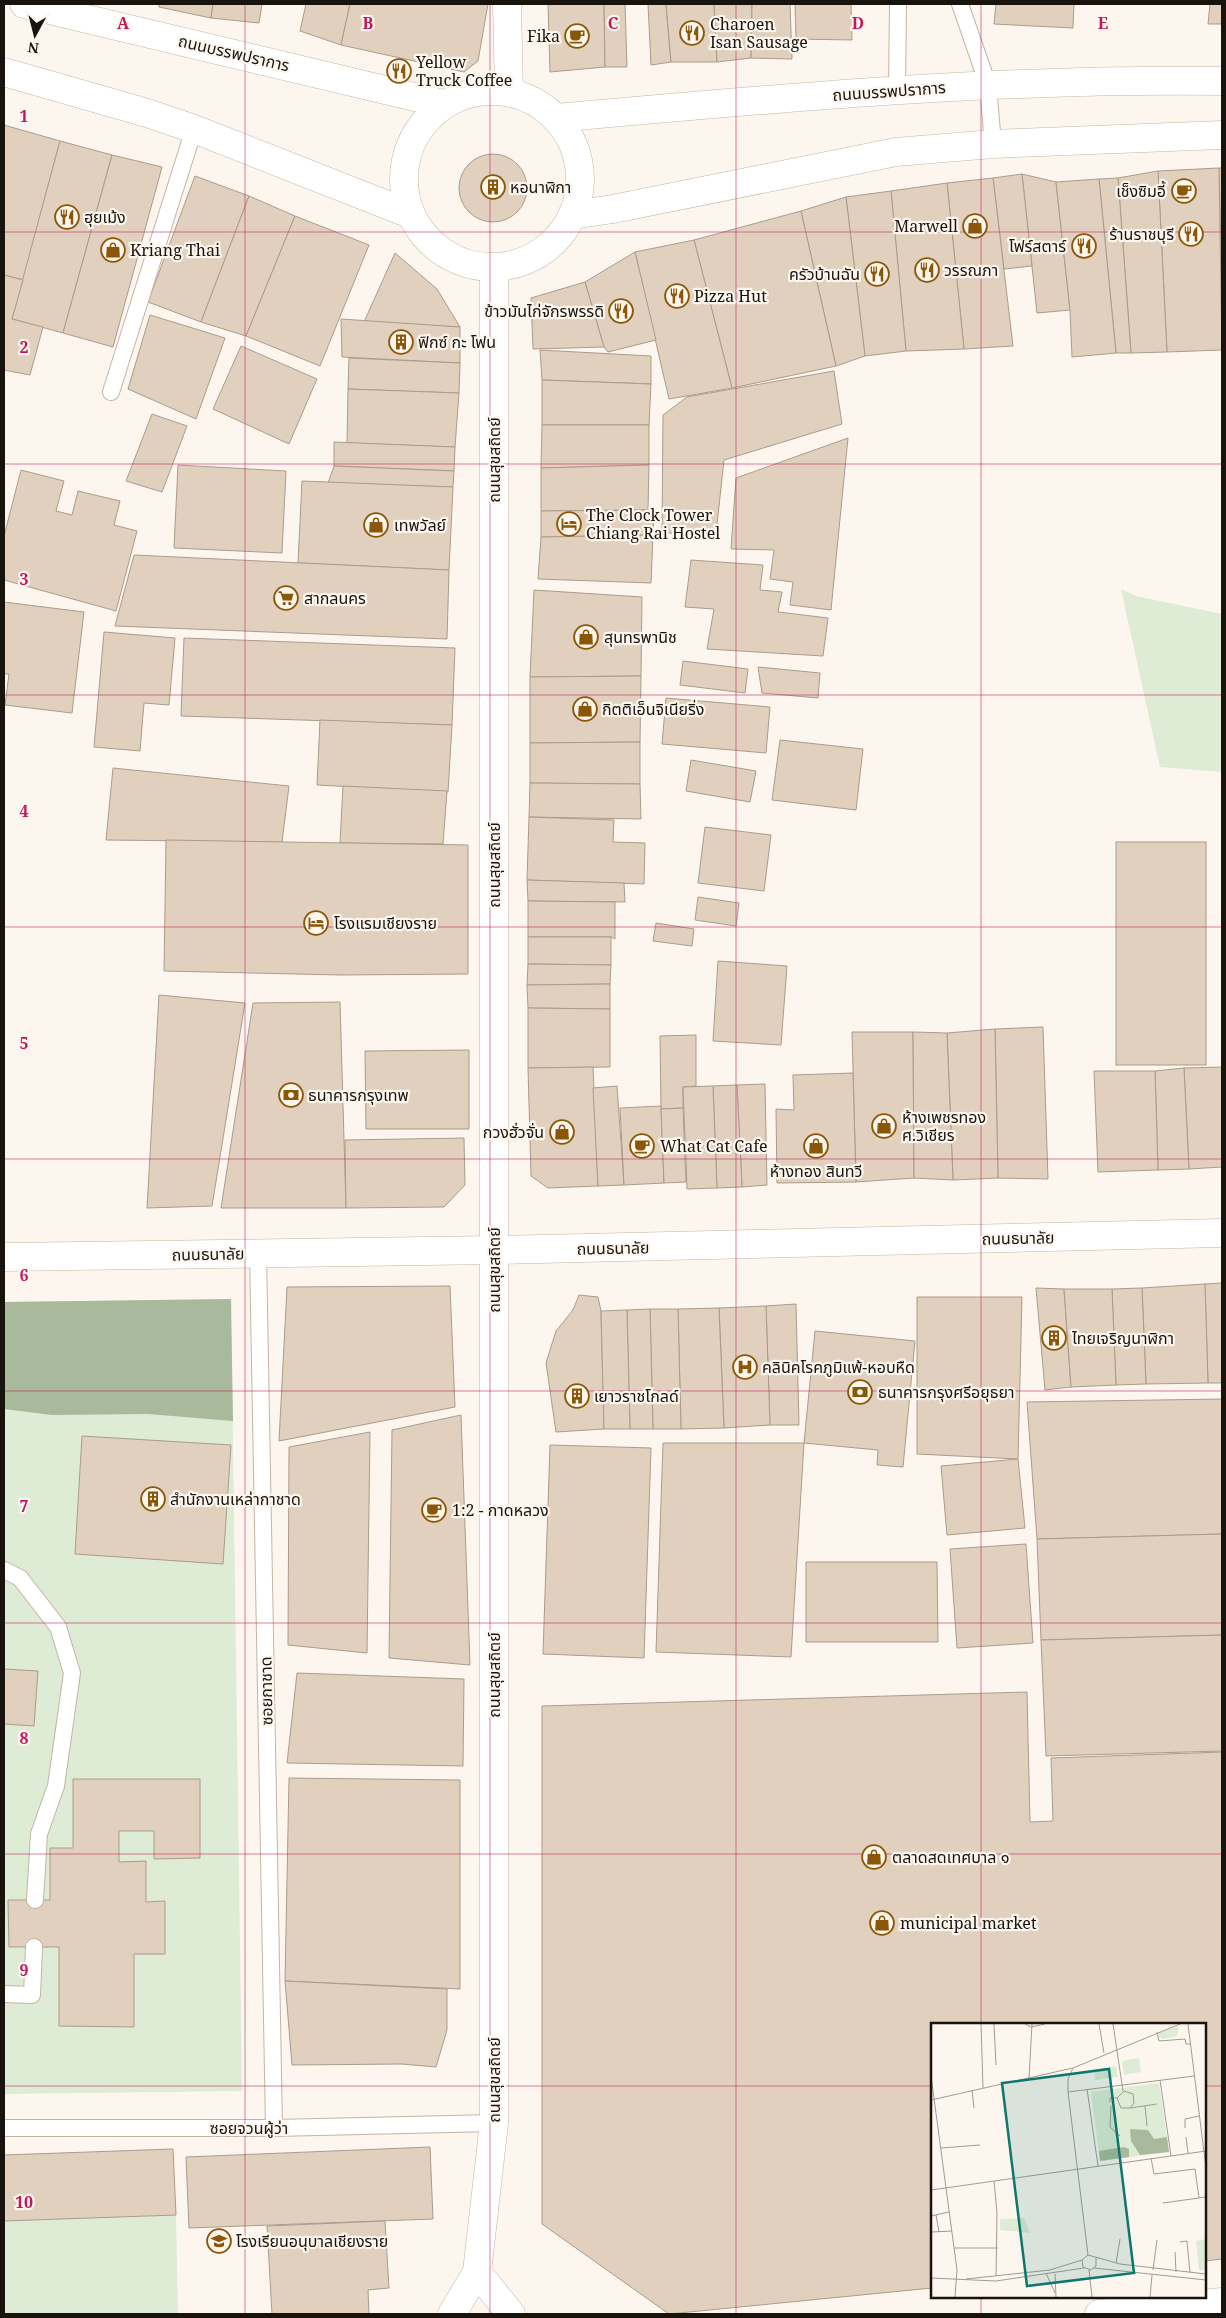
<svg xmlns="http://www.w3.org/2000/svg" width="1226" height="2318" font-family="'Noto Serif','Noto Sans Thai',serif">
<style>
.green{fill:#deebd5}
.forest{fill:#a8ba9b}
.building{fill:#e0d0bd;stroke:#ab9c8a}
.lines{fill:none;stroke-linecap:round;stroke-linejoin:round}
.lane-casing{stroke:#c4b5a2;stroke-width:18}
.secondary-casing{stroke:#c4b5a2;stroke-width:29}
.lane{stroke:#fff;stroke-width:16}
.secondary{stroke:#fff;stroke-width:28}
.grid{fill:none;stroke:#c2185b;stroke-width:1;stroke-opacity:0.55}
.labels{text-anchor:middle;stroke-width:4.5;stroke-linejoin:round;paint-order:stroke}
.poi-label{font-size:16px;fill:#18130c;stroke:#fdf6ef;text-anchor:start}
.street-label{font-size:16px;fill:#18130c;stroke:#fdf6ef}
.inset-road{fill:none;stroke:#a19b94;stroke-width:1}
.view{fill:#0f766e;fill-opacity:0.15;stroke:#0f766e;stroke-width:2.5}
.inset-edge{fill:none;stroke:#18130c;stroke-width:2.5}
.grid-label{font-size:16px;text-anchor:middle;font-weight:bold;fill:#c2185b;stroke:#fdf6ef;stroke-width:4.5;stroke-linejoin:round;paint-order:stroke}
</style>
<rect width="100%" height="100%" fill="#fdf6ef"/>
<g class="green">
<path d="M1121,589L1136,596L1222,614V772L1160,767Z"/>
<path d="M231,1299L242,2091L4,2094V1302Z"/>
<path d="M176,2215L178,2314H4V2221Z"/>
</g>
<path class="forest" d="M231,1299L233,1421L148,1414L52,1415L4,1409V1302Z"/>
<g class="building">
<path d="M159,4H213L211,18L159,7Z"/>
<path d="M213,4H262L259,23L211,18Z"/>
<path d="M306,4H350L341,45L300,31Z"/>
<path d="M350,4H488L478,61L464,72L341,45Z"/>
<path d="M548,4H604L605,67L550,72Z"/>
<path d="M604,4H625L627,67H605Z"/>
<path d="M648,4H666L671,62L651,65Z"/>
<path d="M666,4H714L717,62H671Z"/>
<path d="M714,4H752L751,58L717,62Z"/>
<path d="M752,4H790L792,59L751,58Z"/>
<path d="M795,4H851L852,40L796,39Z"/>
<path d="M996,4H1074L1073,28L994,24Z"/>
<path d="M1210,4H1222V24H1208Z"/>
<path d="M4,125L60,141L23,280L4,275Z"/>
<path d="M60,141L112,155L63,333L12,319Z"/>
<circle cx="493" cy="188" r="34"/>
<path d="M112,155L162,167L113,347L63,333Z"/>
<path d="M1219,168H1222V296Z"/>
<path d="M1219,168L1222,350L1167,352L1158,171Z"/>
<path d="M1158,171L1167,352L1131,353L1118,178Z"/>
<path d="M1022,174L1056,182L1070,310L1037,313Z"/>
<path d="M1022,174L1032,266L1004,269L993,178Z"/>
<path d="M195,176L249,196L201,322L148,302Z"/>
<path d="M993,178L1013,346L964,349L947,183Z"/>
<path d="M1118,178L1131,353H1116L1099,179Z"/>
<path d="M1099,179L1116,353L1072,357L1070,310L1056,182Z"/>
<path d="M947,183L964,349L906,351L891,191Z"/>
<path d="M891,191L906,351L865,356L846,197Z"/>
<path d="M249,196L295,216L246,336L201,322Z"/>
<path d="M846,197L865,356L836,366L801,211Z"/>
<path d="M801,211L836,366L732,388L694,240Z"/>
<path d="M295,216L369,245L320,366L246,336Z"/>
<path d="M694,240L732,388L669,399L635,252Z"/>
<path d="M635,252L656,340L608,352L604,347L585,282Z"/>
<path d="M395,253L437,289L460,327L364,322Z"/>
<path d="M4,275L23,280L12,319L43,327L30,375L4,370Z"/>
<path d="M585,282L604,347L533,349L531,298Z"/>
<path d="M150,315L225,338L196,419L128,389Z"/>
<path d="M341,319L460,327V363L342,357Z"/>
<path d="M241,346L317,379L289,444L213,409Z"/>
<path d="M540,350L651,356V384L542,380Z"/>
<path d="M349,358L460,363L459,393L348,389Z"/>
<path d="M834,371L842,424L724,460L716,534L662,533L663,415L687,397Z"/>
<path d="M542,380L651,384L649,425H542Z"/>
<path d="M348,389L459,393L455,447L347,443Z"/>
<path d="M152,414L187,426L162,492L126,481Z"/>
<path d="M542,425H649V465L541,468Z"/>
<path d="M848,438L831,610L790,605L793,582L770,579L774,550L731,549L736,478Z"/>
<path d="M334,442L455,447L454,471L334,466Z"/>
<path d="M178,465L286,471L282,553L174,548Z"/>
<path d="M649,465L648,510L541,511V468Z"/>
<path d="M334,466L454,471L453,487L328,483Z"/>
<path d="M21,470L64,481L56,511L72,515L78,491L120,501L114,525L137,531L116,611L4,580V536Z"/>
<path d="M302,481L453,487L449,570L298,563Z"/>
<path d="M654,510L653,535L541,537V511Z"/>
<path d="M653,535L651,583L538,579L541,537Z"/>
<path d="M134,555L449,570L447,639L115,626Z"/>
<path d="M691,560L763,565L760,590L782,592L778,612L828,618L823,656L707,649L714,609L685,607Z"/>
<path d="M534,590L642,597L641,676L530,677Z"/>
<path d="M4,602L84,612L72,713L5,705L9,674H4Z"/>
<path d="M104,632L175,638L169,705L144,703L140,751L94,747Z"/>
<path d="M184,638L455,648L452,725L181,716Z"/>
<path d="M683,661L748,669L745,693L680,685Z"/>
<path d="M758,667L820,673L818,698L762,693Z"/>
<path d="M641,676L640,742L530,743V677Z"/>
<path d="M666,698L770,707L766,753L662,744Z"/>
<path d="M320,720L452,725L448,792L317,785Z"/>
<path d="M780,740L863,749L856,810L772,800Z"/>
<path d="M640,742V784L530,783V743Z"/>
<path d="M691,760L756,771L750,802L686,791Z"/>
<path d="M113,768L289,786L282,842L106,840Z"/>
<path d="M530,783L640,784L641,819L529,817Z"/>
<path d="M343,786L447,791L443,844L340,843Z"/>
<path d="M529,817L614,820L613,842L645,843L644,884L527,880Z"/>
<path d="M705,827L771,835L764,891L698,883Z"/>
<path d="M166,840L468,845V974L340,975L164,971Z"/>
<rect x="1116" y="842" width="90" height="223"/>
<path d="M527,880L624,883L625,902L528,901Z"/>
<path d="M698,897L739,903L736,926L695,920Z"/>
<path d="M528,901L615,902V939L611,937H528Z"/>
<path d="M656,923L694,929L692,946L653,941Z"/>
<path d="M528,937H611V965L528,964Z"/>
<path d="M718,961L787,966L781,1045L713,1041Z"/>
<path d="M528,964L611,965L610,984L527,985Z"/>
<path d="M610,984V1009L528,1008L527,985Z"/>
<path d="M159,995L245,1003L212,1206L147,1208Z"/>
<path d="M340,1002L346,1208H221L253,1003Z"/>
<path d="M528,1008L610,1009V1067L528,1068Z"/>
<path d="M1043,1027L1048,1179L998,1178L995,1029Z"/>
<path d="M995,1029L998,1178L953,1180L947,1033Z"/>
<path d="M852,1032H913L914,1178L856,1182Z"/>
<path d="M913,1032L947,1033L953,1180L914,1178Z"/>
<path d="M696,1035V1086L683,1087V1108L661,1109L660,1036Z"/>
<path d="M469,1050V1129H366L365,1051Z"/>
<path d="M593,1067L598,1186L548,1188L531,1176L528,1068Z"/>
<path d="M1222,1067V1167L1189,1169L1184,1068Z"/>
<path d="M1184,1068L1189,1169L1158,1170L1155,1071Z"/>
<path d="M1094,1071H1155L1158,1170L1098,1172Z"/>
<path d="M853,1073L856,1182L777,1183L776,1109L794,1110L793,1075Z"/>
<path d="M765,1084L767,1185L742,1187L737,1085Z"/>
<path d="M737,1085L742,1187L717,1188L713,1086Z"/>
<path d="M617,1086L624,1185L598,1186L593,1088Z"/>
<path d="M713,1086L717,1188L687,1189L683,1087Z"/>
<path d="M661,1106L664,1183L624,1185L620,1108Z"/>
<path d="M683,1108L686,1182L664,1183L661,1109Z"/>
<path d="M464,1138L465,1185L444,1207L346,1208L345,1140Z"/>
<path d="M1222,1283V1383H1208L1205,1284Z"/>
<path d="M1205,1284L1208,1383L1146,1384L1142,1288Z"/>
<path d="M450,1286L455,1407L279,1441L287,1287Z"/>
<path d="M1036,1288L1064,1289L1071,1387L1045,1390Z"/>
<path d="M1142,1288L1146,1384L1116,1385L1112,1289Z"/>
<path d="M1064,1289H1112L1116,1385L1071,1387Z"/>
<path d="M579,1295L598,1297L601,1311L604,1429L556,1432L546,1363L556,1331L573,1310Z"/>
<path d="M917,1297H1022L1018,1459L917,1454Z"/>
<path d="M796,1304L799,1425H770L766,1306Z"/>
<path d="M766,1306L770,1425L724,1428L719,1308Z"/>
<path d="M719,1308L724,1428L681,1429L678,1309Z"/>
<path d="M650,1309H678L681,1429H653Z"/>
<path d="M650,1309L653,1429H630L627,1310Z"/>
<path d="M627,1310L630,1429H604L601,1311Z"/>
<path d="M815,1331L915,1341L903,1467L877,1465L878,1450L804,1443Z"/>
<path d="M1222,1399V1534L1037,1539L1027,1402Z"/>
<path d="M461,1415L470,1665L389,1658L392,1430Z"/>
<path d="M370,1432L367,1653L288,1645L289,1447Z"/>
<path d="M82,1436L231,1445L223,1564L75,1554Z"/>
<path d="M663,1443H804L791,1657L656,1652Z"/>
<path d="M550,1445L651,1448L644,1658L543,1654Z"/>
<path d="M1018,1459L1025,1528L947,1535L941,1466Z"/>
<path d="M1222,1534V1635L1041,1640L1037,1539Z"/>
<path d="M1026,1544L1033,1643L957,1648L950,1549Z"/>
<path d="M806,1562H937L938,1642H806Z"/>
<path d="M1222,1635V1751L1046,1756L1041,1640Z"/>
<path d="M4,1669L38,1671L34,1726L4,1724Z"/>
<path d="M297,1673L464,1679L463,1766L287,1763Z"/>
<path d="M1027,1692L1030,1822L1053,1821L1051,1758L1222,1752V2259L1205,2261V2024H932V2288L669,2314L542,2224V1706Z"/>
<path d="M289,1778L460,1780V1989L285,1981Z"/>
<path d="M73,1779H200V1858L154,1859V1831H119V1862L146,1861V1902L165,1901V1954H134V2027L59,2026V1947H9L8,1900H50V1848H73Z"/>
<path d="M285,1981L447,1989V2030L436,2067L402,2064L292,2065Z"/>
<path d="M430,2147L433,2219L189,2228L186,2157Z"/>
<path d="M173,2149L176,2215L4,2221V2155Z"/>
<path d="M385,2221L389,2288L368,2290L369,2314H272L267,2226Z"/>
</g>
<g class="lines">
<g class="lane-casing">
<g id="lane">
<path d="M960,4L988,85L993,144"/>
<path d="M897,90L898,4"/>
<path d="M111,392L194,129"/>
<path d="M258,1253L274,2128"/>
<path d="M4,1570L20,1578L58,1627L72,1673L56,1786L39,1834L35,1900"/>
<path d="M4,1994L32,1995L34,1947"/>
<path d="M4,2128H274L494,2123"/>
</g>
</g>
<g class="secondary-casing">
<g id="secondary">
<path d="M24,4L444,104"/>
<path d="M507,4L509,92"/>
<path d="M4,72L147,113L194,129L410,214"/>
<circle cx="492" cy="179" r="88"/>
<path d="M556,118C777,98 999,78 1222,81"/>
<path d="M572,215L613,209L896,152L993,144L1222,135"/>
<path d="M4,1257L495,1250L1222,1233"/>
<path d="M477,2272L511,2314"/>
<path d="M452,2314L477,2272L494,2123V268"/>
<path d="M1099,2314L1222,2302"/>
</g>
</g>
<use href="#lane" class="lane"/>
<use href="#secondary" class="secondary"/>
</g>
<path class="grid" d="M245,4V2314M490,4V2314M736,4V2314M981,4V2024M4,232H1222M4,464H1222M4,695H1222M4,927H1222M4,1159H1222M4,1391H1222M4,1623H1222M4,1854H1222M4,2086H932M1205,2086H1222M981,2297V2314"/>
<defs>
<g id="restaurant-ring" transform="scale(1.25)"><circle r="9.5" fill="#fdf6ef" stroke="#8b5606" stroke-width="1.5"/><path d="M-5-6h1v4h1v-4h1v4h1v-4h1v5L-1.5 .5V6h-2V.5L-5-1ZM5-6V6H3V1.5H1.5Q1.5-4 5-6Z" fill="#8b5606"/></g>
<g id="cafe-ring" transform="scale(1.25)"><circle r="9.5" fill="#fdf6ef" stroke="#8b5606" stroke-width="1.5"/><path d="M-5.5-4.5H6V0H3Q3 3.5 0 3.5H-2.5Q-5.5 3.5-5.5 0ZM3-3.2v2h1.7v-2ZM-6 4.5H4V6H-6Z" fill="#8b5606"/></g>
<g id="building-ring" transform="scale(1.25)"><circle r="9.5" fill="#fdf6ef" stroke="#8b5606" stroke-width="1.5"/><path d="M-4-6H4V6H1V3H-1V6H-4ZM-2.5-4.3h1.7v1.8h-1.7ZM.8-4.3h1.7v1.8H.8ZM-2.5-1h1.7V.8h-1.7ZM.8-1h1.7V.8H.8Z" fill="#8b5606"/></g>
<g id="shop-ring" transform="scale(1.25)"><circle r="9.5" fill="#fdf6ef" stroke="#8b5606" stroke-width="1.5"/><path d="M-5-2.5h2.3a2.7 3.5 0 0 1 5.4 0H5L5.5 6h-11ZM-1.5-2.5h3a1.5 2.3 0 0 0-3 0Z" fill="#8b5606"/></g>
<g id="hotel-ring" transform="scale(1.25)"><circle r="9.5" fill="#fdf6ef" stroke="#8b5606" stroke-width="1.5"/><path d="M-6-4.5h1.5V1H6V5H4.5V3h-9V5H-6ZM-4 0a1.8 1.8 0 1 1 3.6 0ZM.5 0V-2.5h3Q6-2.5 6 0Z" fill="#8b5606"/></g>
<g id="supermarket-ring" transform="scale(1.25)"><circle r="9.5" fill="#fdf6ef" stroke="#8b5606" stroke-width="1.5"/><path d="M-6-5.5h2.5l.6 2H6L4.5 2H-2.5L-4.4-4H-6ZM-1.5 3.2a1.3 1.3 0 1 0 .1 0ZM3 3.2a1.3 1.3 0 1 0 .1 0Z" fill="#8b5606"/></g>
<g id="bank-ring" transform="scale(1.25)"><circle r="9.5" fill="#fdf6ef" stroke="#8b5606" stroke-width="1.5"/><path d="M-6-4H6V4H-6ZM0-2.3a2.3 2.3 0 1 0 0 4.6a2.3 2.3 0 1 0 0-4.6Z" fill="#8b5606"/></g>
<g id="hospital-ring" transform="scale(1.25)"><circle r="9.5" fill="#fdf6ef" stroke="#8b5606" stroke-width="1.5"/><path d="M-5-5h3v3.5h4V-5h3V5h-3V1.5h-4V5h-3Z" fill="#8b5606"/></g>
<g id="school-ring" transform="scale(1.25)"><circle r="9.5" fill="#fdf6ef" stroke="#8b5606" stroke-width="1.5"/><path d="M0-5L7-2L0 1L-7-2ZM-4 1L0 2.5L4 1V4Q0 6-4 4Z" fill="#8b5606"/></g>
</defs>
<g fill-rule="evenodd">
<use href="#restaurant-ring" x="692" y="33"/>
<use href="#cafe-ring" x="577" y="36"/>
<use href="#restaurant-ring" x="399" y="71"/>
<use href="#building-ring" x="493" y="187"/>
<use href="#cafe-ring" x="1184" y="191"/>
<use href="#restaurant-ring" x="67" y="217"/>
<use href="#shop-ring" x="975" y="226"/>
<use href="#restaurant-ring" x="1191" y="234"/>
<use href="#restaurant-ring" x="1084" y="246"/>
<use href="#shop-ring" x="113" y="250"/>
<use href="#restaurant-ring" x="927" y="270"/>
<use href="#restaurant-ring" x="877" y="274"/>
<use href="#restaurant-ring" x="677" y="296"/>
<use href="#restaurant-ring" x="621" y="311"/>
<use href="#building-ring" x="401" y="342"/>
<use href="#hotel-ring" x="569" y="524"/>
<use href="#shop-ring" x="376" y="525"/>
<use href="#supermarket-ring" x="286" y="598"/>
<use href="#shop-ring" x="586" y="637"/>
<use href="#shop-ring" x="585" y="709"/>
<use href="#hotel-ring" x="316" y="923"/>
<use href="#bank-ring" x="291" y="1095"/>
<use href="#shop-ring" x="884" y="1126"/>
<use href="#shop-ring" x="562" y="1132"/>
<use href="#cafe-ring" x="642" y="1146"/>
<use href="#shop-ring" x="816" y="1146"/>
<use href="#building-ring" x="1054" y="1338"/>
<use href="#hospital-ring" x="745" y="1367"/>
<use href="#bank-ring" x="860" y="1392"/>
<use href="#building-ring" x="577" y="1396"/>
<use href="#building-ring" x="153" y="1499"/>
<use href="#cafe-ring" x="434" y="1510"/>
<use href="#shop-ring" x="874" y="1857"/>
<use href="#shop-ring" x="882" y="1923"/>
<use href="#school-ring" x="219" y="2241"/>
</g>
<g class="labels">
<g class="poi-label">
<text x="710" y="30">Charoen<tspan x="710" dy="18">Isan Sausage</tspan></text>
<text x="560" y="42" text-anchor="end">Fika</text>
<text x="416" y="68">Yellow<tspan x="416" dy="18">Truck Coffee</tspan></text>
<text x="510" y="193">หอนาฬิกา</text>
<text x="1166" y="197" text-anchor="end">เช็งซิมอี้</text>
<text x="84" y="223">ฮุยเม้ง</text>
<text x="958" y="232" text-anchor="end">Marwell</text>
<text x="1174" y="240" text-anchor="end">ร้านราชบุรี</text>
<text x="1066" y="252" text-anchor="end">โฟร์สตาร์</text>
<text x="130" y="256">Kriang Thai</text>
<text x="944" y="276">วรรณภา</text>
<text x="860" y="280" text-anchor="end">ครัวบ้านฉัน</text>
<text x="694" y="302">Pizza Hut</text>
<text x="604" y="317" text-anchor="end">ข้าวมันไก่จักรพรรดิ</text>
<text x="418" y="348">ฟิกซ์ กะ โฟน</text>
<text x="586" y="521">The Clock Tower<tspan x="586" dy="18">Chiang Rai Hostel</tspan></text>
<text x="394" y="531">เทพวัลย์</text>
<text x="304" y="604">สากลนคร</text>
<text x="604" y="643">สุนทรพานิช</text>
<text x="602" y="715">กิตติเอ็นจิเนียริ่ง</text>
<text x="334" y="929">โรงแรมเชียงราย</text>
<text x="308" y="1101">ธนาคารกรุงเทพ</text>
<text x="902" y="1123">ห้างเพชรทอง<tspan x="902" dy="18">ศ.วิเชียร</tspan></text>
<text x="544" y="1138" text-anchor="end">กวงฮั่วจั่น</text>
<text x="660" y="1152">What Cat Cafe</text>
<text x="816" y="1177" text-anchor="middle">ห้างทอง สินทวี</text>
<text x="1072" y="1344">ไทยเจริญนาฬิกา</text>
<text x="762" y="1373">คลินิคโรคภูมิแพ้-หอบหืด</text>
<text x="878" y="1398">ธนาคารกรุงศรีอยุธยา</text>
<text x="594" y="1402">เยาวราชโกลด์</text>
<text x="170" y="1505">สำนักงานเหล่ากาชาด</text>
<text x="452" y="1516">1:2 - กาดหลวง</text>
<text x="892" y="1863">ตลาดสดเทศบาล ๑</text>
<text x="900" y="1929">municipal market</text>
<text x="236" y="2247">โรงเรียนอนุบาลเชียงราย</text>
</g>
<g class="street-label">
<text transform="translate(234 53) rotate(13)" y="6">ถนนบรรพปราการ</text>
<text transform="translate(889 91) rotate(-4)" y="6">ถนนบรรพปราการ</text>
<text transform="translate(494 460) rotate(-90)" y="6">ถนนสุขสถิตย์</text>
<text transform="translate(494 865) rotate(-90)" y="6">ถนนสุขสถิตย์</text>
<text transform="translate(1018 1238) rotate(-1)" y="6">ถนนธนาลัย</text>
<text transform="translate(613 1248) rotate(-1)" y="6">ถนนธนาลัย</text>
<text transform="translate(208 1254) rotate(-1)" y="6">ถนนธนาลัย</text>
<text transform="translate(494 1270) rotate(-90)" y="6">ถนนสุขสถิตย์</text>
<text transform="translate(494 1675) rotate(-90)" y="6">ถนนสุขสถิตย์</text>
<text transform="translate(266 1691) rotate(-91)" y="6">ซอยกาชาด</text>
<text transform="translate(494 2080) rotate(-90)" y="6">ถนนสุขสถิตย์</text>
<text x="249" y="2134">ซอยจวนผู้ว่า</text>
</g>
</g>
<g transform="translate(931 2023)">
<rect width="275" height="275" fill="#fdf6ef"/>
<path d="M248,3L246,13L232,16L228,14L227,10ZM208,35L210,49L193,52L191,38ZM185,43L187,54L164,57L163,47ZM228,60L238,129L169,138L160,69ZM93,195L99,210L69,207V196ZM275,216V247H268L265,218Z" fill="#deebd5"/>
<path d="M199,106L217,107L223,116L236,114L238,129L209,132L200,118ZM193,124L198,126V134L169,138L168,128Z" fill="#a8ba9b"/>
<path class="inset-road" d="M50,1L52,65M63,1L65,42M94,1L100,4L114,1M168,1L173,30M182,1L192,68M257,1L275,145M226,9L228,18L254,16L255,21H259M142,45L137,56V69L157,232M0,53L26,247L24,274M98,55L101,1M229,57L240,133M156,66L167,143M41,67L43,85M137,69L263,53M0,77L142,45L249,1M179,79V75H186L193,68L202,71L203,80L199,85H190L186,75M180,83L179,104L189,113M214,83L216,103M199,85L226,81M254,105V96L268,93M255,114L257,130M10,125L49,122M220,135L223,151L264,146L268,175M63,158L66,190L65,253M0,167L275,128M232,180L275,174M5,192L8,209M0,193L18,189M0,209L21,208M249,219L256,218L259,250M23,225H67M244,229L245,249M151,237L152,244L160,247L165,243V235M185,240L189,216M163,245L275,257M158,247L161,274M222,247L226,217M115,250L124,270M124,251L125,274M0,255L65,258L153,245M35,256L119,247L151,237L157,232L189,241L275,251M219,274L221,252"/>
<path class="view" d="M178,46L203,250L96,263L71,60Z"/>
<rect width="275" height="275" class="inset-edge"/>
</g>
<g class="grid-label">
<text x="123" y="29">A</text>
<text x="368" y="29">B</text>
<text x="613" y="29">C</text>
<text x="858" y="29">D</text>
<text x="1103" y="29">E</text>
<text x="24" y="122">1</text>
<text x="24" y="353">2</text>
<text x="24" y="585">3</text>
<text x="24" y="817">4</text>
<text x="24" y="1049">5</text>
<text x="24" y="1281">6</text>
<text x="24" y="1512">7</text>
<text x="24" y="1744">8</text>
<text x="24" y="1976">9</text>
<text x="24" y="2208">10</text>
</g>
<rect width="1226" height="2318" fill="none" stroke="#18130c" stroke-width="10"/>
<g transform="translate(35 35) rotate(187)" stroke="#fdf6ef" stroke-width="4" paint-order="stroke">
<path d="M0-4L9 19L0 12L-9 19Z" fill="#18130c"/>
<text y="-8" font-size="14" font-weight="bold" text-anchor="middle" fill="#18130c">N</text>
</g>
</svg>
